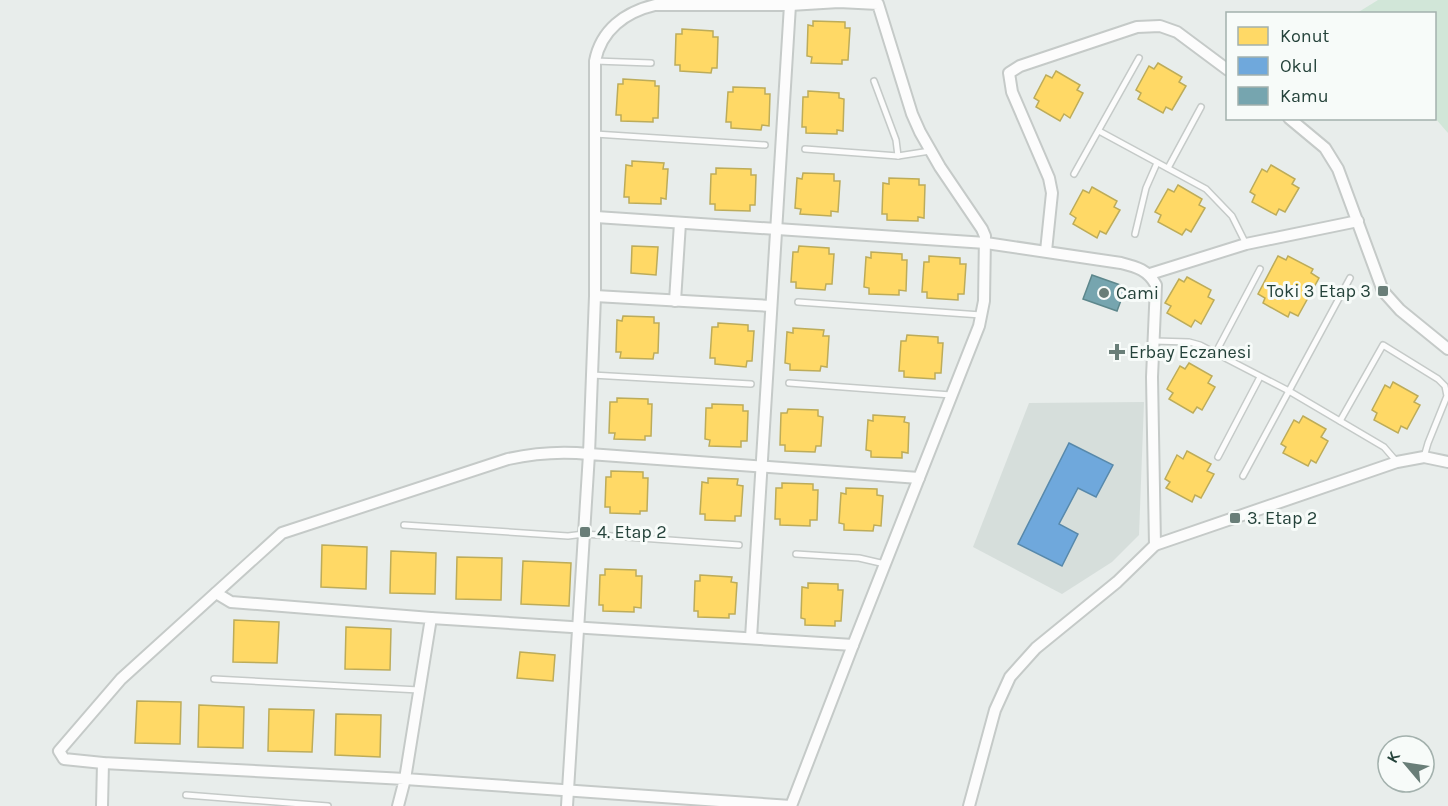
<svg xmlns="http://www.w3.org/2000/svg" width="1448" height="806" font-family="Karla,sans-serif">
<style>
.built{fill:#d6dedb}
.green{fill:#d1e6d8}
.homes{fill:#ffd966;stroke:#bdac59;stroke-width:1.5}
.schools{fill:#6fa8dc;stroke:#5889ab;stroke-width:1.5}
.public{fill:#76a5af;stroke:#5d878c;stroke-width:1.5}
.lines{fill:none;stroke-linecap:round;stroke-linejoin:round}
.lane-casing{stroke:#c5cac8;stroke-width:8}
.street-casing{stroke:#c5cac8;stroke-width:14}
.lane{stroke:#fcfcfc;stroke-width:5}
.street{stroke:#fcfcfc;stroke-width:10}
.poi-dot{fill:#697e78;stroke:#f7fbf9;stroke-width:2}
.labels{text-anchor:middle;stroke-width:6;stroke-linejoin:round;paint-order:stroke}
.poi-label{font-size:18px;fill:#24423a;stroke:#f7fbf9;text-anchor:start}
</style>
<rect width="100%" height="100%" fill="#e8edeb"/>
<path class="built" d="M1144,402L1139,535L1112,562L1062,594L973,547L1029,403Z"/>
<path class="green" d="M1378,0H1448V133L1435,118L1434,14L1357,13Z"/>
<g class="homes">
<path d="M813,21L845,22V28H850L848,60H842V64L811,63L812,57L807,56L808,25L813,26Z"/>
<path d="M682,29L713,31V37H718L717,68H712L711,73L680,71V65H675L676,34H682Z"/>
<path d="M1158,63L1182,77L1179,82L1186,86L1172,110L1166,107L1163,113L1138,99L1141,93L1136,90L1149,66L1154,69Z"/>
<path d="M1056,71L1080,85L1077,90L1083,93L1070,118L1064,114L1060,121L1036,107L1039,101L1034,98L1046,75L1052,78Z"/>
<path d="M623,79L655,81V86H659L658,118H653V122L621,121V115H616L618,84H623Z"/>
<path d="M733,87L765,88V94H770L769,126L762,125L761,130L731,128V122H726L728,92H733Z"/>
<path d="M808,91L839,93V98L844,99L843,131L837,130V134L806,133V127H802L803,97H808Z"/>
<path d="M632,161L664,163L663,169H668L666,199L661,198V204L629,203V197H624L626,165L632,166Z"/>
<path d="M1271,165L1295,179L1292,184L1299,188L1285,212L1279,209L1276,215L1252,202L1255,195L1250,192L1262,169L1267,172Z"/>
<path d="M716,168L751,169V175H756L755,205H750V211L715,210V204H710L711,174H716Z"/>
<path d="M803,173L834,174V181H840L838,212L831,211V216L800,214L801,209L795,208L797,178L802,179Z"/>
<path d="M889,178L919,179V185H925L924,218L918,217V221L887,220V214H882L883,183L889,184Z"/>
<path d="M1178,185L1202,199L1199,205L1205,208L1191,232L1186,229L1182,235L1158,222L1161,215L1155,212L1168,189L1174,192Z"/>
<path d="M1092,187L1117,201L1114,207L1120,210L1106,234L1100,231L1097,238L1073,224L1076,218L1070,214L1083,190L1089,193Z"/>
<path d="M632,246L658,247L656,275L631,273Z"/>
<path d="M799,246L829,248V254H834L832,284H826L825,290L796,288V282H791L793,252H798Z"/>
<path d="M871,252L902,254V260H907L906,291L899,290V295L869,294V288L864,287L866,257L871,258Z"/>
<path d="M929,256L960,258V264H966L964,294H958V300L927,298V292H922L924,262H929Z"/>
<path d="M1278,256L1286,260L1288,256L1313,269L1311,273L1319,278L1298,316L1290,312L1288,317L1263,303L1265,298L1258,294Z"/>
<path d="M1187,277L1211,290L1208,297L1214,300L1201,324L1195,320L1191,327L1167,313L1171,306L1165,303L1179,279L1184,282Z"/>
<path d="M623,316L654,317V323H659L658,353H654L653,359L620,358L621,352H616L617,320L622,321Z"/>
<path d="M718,323L748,325V331H754L752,361H747L746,367L715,364V358H710L712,327H718Z"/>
<path d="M793,328L824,330L823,336H829L827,367L821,366L820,371L790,370V364L785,363L787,332L793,333Z"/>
<path d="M907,335L938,337V343H943L941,373H935V379L904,377V371H899L901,341H906Z"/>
<path d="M1189,363L1212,376L1208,383L1215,387L1202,410L1197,407L1193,413L1169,399L1173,393L1167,389L1180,366L1185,369Z"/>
<path d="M1393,382L1418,396L1414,402L1420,405L1407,429L1401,426L1398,433L1374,420L1377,413L1372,410L1385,385L1390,388Z"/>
<path d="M617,398L648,399V404H652L651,436H645V440L614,439L615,433H609L610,402H617Z"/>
<path d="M712,404L743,405V411H748L747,441H741V447L709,446L710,440L705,439L706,408H712Z"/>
<path d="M788,409L818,410V416L823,417L821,446H816L815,452L785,451V445H780L781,413H787Z"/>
<path d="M873,415L905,417L904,422L909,423L908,453L902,452V458L871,457V451L866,450L868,420L873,421Z"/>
<path d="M1303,416L1326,429L1321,437L1328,441L1316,463L1311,460L1308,466L1283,453L1286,447L1281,444L1294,420L1299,423Z"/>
<path d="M1187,451L1211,464L1207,471L1214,474L1201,498L1195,495L1192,502L1166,488L1170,482L1165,479L1177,455L1183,459Z"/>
<path d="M611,471L643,472V478H648L647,511H640V514L610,513V507H605L606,477H611Z"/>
<path d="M708,478L738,479L737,485L743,486L741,516H735V521L705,520V514H700L702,482L708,483Z"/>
<path d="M782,483L813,484V490H818L817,520H810V526L780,525V519H775L776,488H782Z"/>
<path d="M846,488L877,489V495L883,496L881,526L874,525L873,531L844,530V524L839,523L841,493L846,494Z"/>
<path d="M322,545L367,547L366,589L321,587Z"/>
<path d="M391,551L436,553L435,594L390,593Z"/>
<path d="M457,557L502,558L501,600L456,599Z"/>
<path d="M523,561L571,563L569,606L521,604Z"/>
<path d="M605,569L636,570V576H642L641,608L634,607V612L603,611V605H599L600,575H605Z"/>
<path d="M700,575L732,577L731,582L737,583L735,614H729V618L698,617V611H694L695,581H700Z"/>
<path d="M808,583L838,584V590H843L841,621H835V626L805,625V619L801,618L802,587L808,588Z"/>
<path d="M234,620L279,622L277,663L233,662Z"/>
<path d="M346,627L391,629L390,670L345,669Z"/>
<path d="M520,652L555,655L553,681L517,678Z"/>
<path d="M137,701L181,702L180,744L135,743Z"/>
<path d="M199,705L244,707L243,748L198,747Z"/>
<path d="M269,709L314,710L312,752L268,751Z"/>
<path d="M336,714L381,715L380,757L335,755Z"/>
</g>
<path class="schools" d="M1069,443L1113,465L1096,497L1078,488L1059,524L1078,534L1062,566L1018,544Z"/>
<path class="public" d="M1092,275L1126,287L1117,311L1083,299Z"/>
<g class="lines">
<g class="lane-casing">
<g id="lane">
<path d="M595,61L651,63"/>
<path d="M874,81L896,140L898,156"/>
<path d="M1099,131L1206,189L1232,216L1246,244"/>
<path d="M595,134L765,145"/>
<path d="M805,149L898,156L930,151"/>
<path d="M1168,168L1201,107"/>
<path d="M1074,174L1139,58"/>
<path d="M1135,234L1146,188L1157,163"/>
<path d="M798,302L981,315"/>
<path d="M1154,341L1189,342L1200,345L1289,391L1384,447L1397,462"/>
<path d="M1215,354L1260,269"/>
<path d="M592,375L751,384"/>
<path d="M789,383L951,395"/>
<path d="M1340,421L1383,345L1438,379L1445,386L1447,396L1428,443L1424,457"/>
<path d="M1218,457L1260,377"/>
<path d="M1243,476L1350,278"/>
<path d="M404,525L568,536L584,534L739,545"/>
<path d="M796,554L859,558L885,564"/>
<path d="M214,679L419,690"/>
<path d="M186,795L328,806"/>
</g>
</g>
<g class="street-casing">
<g id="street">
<path d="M1289,118L1325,148L1338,169L1383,291L1400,310L1448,349"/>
<path d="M596,217L986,243L1121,263C1137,267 1148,270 1156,285L1152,377L1155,545"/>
<path d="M1046,251L1052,193L1049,178L1012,92L1009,73L1020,66L1137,27L1160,26L1177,32L1228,70"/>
<path d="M1150,274L1246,244L1358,221"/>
<path d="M595,296L771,306"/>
<path d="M675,301L680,223"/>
<path d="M216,593L231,602L431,618L405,779L791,806L853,645"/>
<path d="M751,638L790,5"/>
<path d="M102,806L103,763"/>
<path d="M398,806L405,779L103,763L64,759L59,751L121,679L282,533L508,459C535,453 561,451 589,454L595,296V61C601,30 625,12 655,5H790L839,2L878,4L912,114L920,132L940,167L982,229L985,236L984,301L979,326L853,645L431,618"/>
<path d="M567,806L589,454L919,478"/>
<path d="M969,806L995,710L1010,677L1036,648L1117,582L1155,545L1397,462L1424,457L1448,462"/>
</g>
</g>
<use href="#lane" class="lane"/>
<use href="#street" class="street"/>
</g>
<g class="poi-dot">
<rect x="1377" y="285" width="12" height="12" rx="3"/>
<circle cx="1104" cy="293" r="6"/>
<path d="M1114 343h6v6h6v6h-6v6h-6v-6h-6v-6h6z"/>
<rect x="1229" y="512" width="12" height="12" rx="3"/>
<rect x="579" y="526" width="12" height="12" rx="3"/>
</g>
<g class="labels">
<g class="poi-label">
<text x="1371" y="297" text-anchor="end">Toki 3 Etap 3</text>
<text x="1116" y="299">Cami</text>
<text x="1129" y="358">Erbay Eczanesi</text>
<text x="1247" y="524">3. Etap 2</text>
<text x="597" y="538">4. Etap 2</text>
</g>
</g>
<rect x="1226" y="12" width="210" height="108" fill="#f7fbf9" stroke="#a3b1ad" stroke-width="1.5"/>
<rect x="1238" y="27" width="30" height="18" fill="#ffd966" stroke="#a3b1ad" stroke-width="1.5"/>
<text x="1280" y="42" font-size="18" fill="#24423a">Konut</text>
<rect x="1238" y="57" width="30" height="18" fill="#6fa8dc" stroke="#a3b1ad" stroke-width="1.5"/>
<text x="1280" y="72" font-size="18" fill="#24423a">Okul</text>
<rect x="1238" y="87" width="30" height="18" fill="#76a5af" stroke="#a3b1ad" stroke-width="1.5"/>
<text x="1280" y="102" font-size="18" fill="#24423a">Kamu</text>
<g transform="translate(1406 764) rotate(299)"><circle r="28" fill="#f7fbf9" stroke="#a3b1ad" stroke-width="1.5"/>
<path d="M0-4.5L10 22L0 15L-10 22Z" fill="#697e78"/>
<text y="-9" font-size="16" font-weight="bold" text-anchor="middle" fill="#24423a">K</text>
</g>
</svg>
